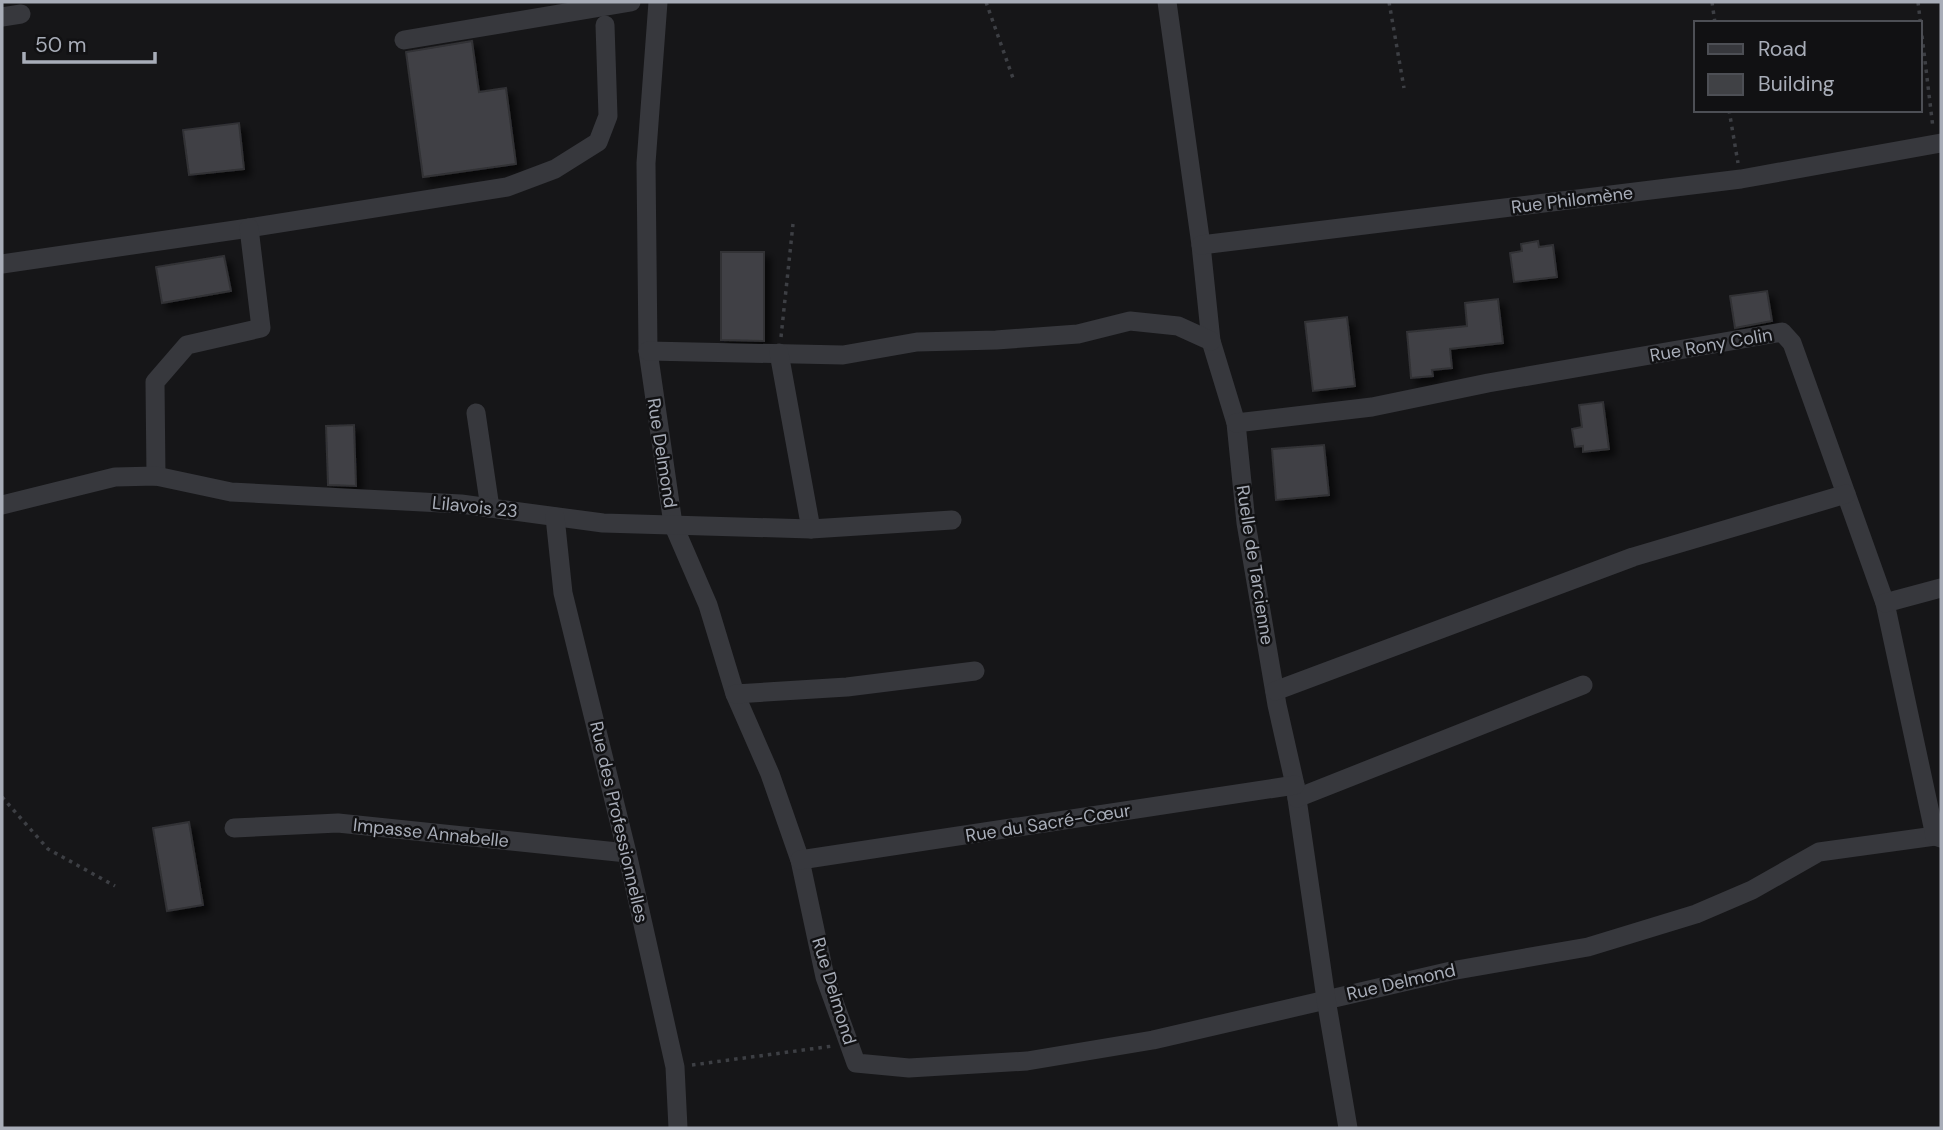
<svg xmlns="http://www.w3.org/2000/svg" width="1943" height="1130" font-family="'DM Sans',sans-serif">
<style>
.building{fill:#404145;stroke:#303034;stroke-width:2;filter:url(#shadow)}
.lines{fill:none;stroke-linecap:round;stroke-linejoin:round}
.path{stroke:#3d3f44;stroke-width:3.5;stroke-dasharray:3.5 5;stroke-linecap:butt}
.minor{stroke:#37383d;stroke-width:19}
.labels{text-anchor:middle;stroke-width:5;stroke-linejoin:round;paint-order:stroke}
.street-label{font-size:18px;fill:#a8adb8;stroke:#111113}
</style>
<defs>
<filter id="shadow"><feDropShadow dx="6" dy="6" stdDeviation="3.5" flood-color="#0009"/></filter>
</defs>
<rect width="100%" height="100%" fill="#161618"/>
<g class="building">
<path d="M472,41L479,92L506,88L516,164L423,177L406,52Z"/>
<path d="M239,123L244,169L189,175L183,130Z"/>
<path d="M1538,241L1539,247L1553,245L1557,277L1514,282L1510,253L1522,251L1521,244Z"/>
<path d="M721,252H764V341L721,340Z"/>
<path d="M224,256L231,291L162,303L156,267Z"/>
<path d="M1767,291L1772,321L1735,328L1730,296Z"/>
<path d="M1498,299L1503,343L1450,349L1452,368L1432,370L1433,376L1411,378L1407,332L1467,326L1465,303Z"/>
<path d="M1347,317L1355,386L1313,391L1305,322Z"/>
<path d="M1603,402L1609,449L1583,452V446L1575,447L1572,429L1582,427L1579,405Z"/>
<path d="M354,425L356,486L328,485L326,426Z"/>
<path d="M1324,445L1329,495L1276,500L1272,449Z"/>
<path d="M189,822L203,905L167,911L153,828Z"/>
</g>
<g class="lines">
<g class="path">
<path d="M986,2L1014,81"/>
<path d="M1389,2L1404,88"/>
<path d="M1712,2L1715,23"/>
<path d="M1918,2L1933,128"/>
<path d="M1729,110L1738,163"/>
<path d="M781,337L793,224"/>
<path d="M2,797L48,849L115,886"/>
<path d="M692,1065L833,1046"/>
</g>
<g class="minor">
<path d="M658,2L646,163L648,351L673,524L708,605L735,694L770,774L800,860L825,977L856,1063L909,1068L1027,1061L1153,1040L1451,971L1588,947L1696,914L1752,890L1819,852L1935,836"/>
<path d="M1167,2L1201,245L1211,341L1236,423L1246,523L1277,705L1295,785L1326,999L1348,1128"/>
<path d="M2,17L21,14"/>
<path d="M404,40L631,2"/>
<path d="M1201,245L1741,179L1941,143"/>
<path d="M2,264L249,228L507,187L555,169L598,142L608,116L605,25"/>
<path d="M648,351L843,355L917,342L996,340L1078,334L1130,321L1178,326L1211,341"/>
<path d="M779,353L811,529"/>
<path d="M476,413L490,508"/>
<path d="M1236,423L1372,407L1488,383L1782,332L1792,343L1885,603L1935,836L1941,838"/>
<path d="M156,476L155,382L187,345L261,328L249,228"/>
<path d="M2,505L115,477L156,476L231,492L461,504L603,523L811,529L952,520"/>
<path d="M555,517L563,593L627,853L675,1067L678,1128"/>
<path d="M1885,603L1941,588"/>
<path d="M1275,691L1633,557L1846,494"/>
<path d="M735,694L847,687L975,671"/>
<path d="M1297,798L1583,685"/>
<path d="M234,828L338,823L627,853"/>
<path d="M800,860L1295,785"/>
</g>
</g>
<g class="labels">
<g class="street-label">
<text transform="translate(1572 200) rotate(-7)" y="6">Rue Philomène</text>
<text transform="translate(1711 345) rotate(-10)" y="6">Rue Rony Colin</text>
<text transform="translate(662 453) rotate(81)" y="6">Rue Delmond</text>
<text transform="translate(475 507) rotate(6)" y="6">Lilavois 23</text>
<text transform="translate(1255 565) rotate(81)" y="6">Ruelle de Tarcienne</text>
<text transform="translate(619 822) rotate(77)" y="6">Rue des Professionnelles</text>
<text transform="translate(1048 823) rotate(-9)" y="6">Rue du Sacré-Cœur</text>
<text transform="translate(431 833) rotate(6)" y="6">Impasse Annabelle</text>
<text transform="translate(1401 982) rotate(-13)" y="6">Rue Delmond</text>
<text transform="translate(834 991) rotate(73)" y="6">Rue Delmond</text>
</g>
</g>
<rect width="1943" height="1130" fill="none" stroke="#a8adb8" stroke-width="7"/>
<rect x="1694" y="21" width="228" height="91" fill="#111113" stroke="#4d4f55" stroke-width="2"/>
<rect x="1708" y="44" width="35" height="10" fill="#37383d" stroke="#4d4f55" stroke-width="2"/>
<text x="1758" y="56" font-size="21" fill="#a8adb8">Road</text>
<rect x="1708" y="74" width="35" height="21" fill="#404145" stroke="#4d4f55" stroke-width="2"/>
<text x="1758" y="91" font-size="21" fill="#a8adb8">Building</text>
<path d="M24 52v10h131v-10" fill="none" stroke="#a8adb8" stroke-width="3.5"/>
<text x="35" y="52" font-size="21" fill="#a8adb8" stroke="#111113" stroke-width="5" paint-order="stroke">50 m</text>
</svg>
